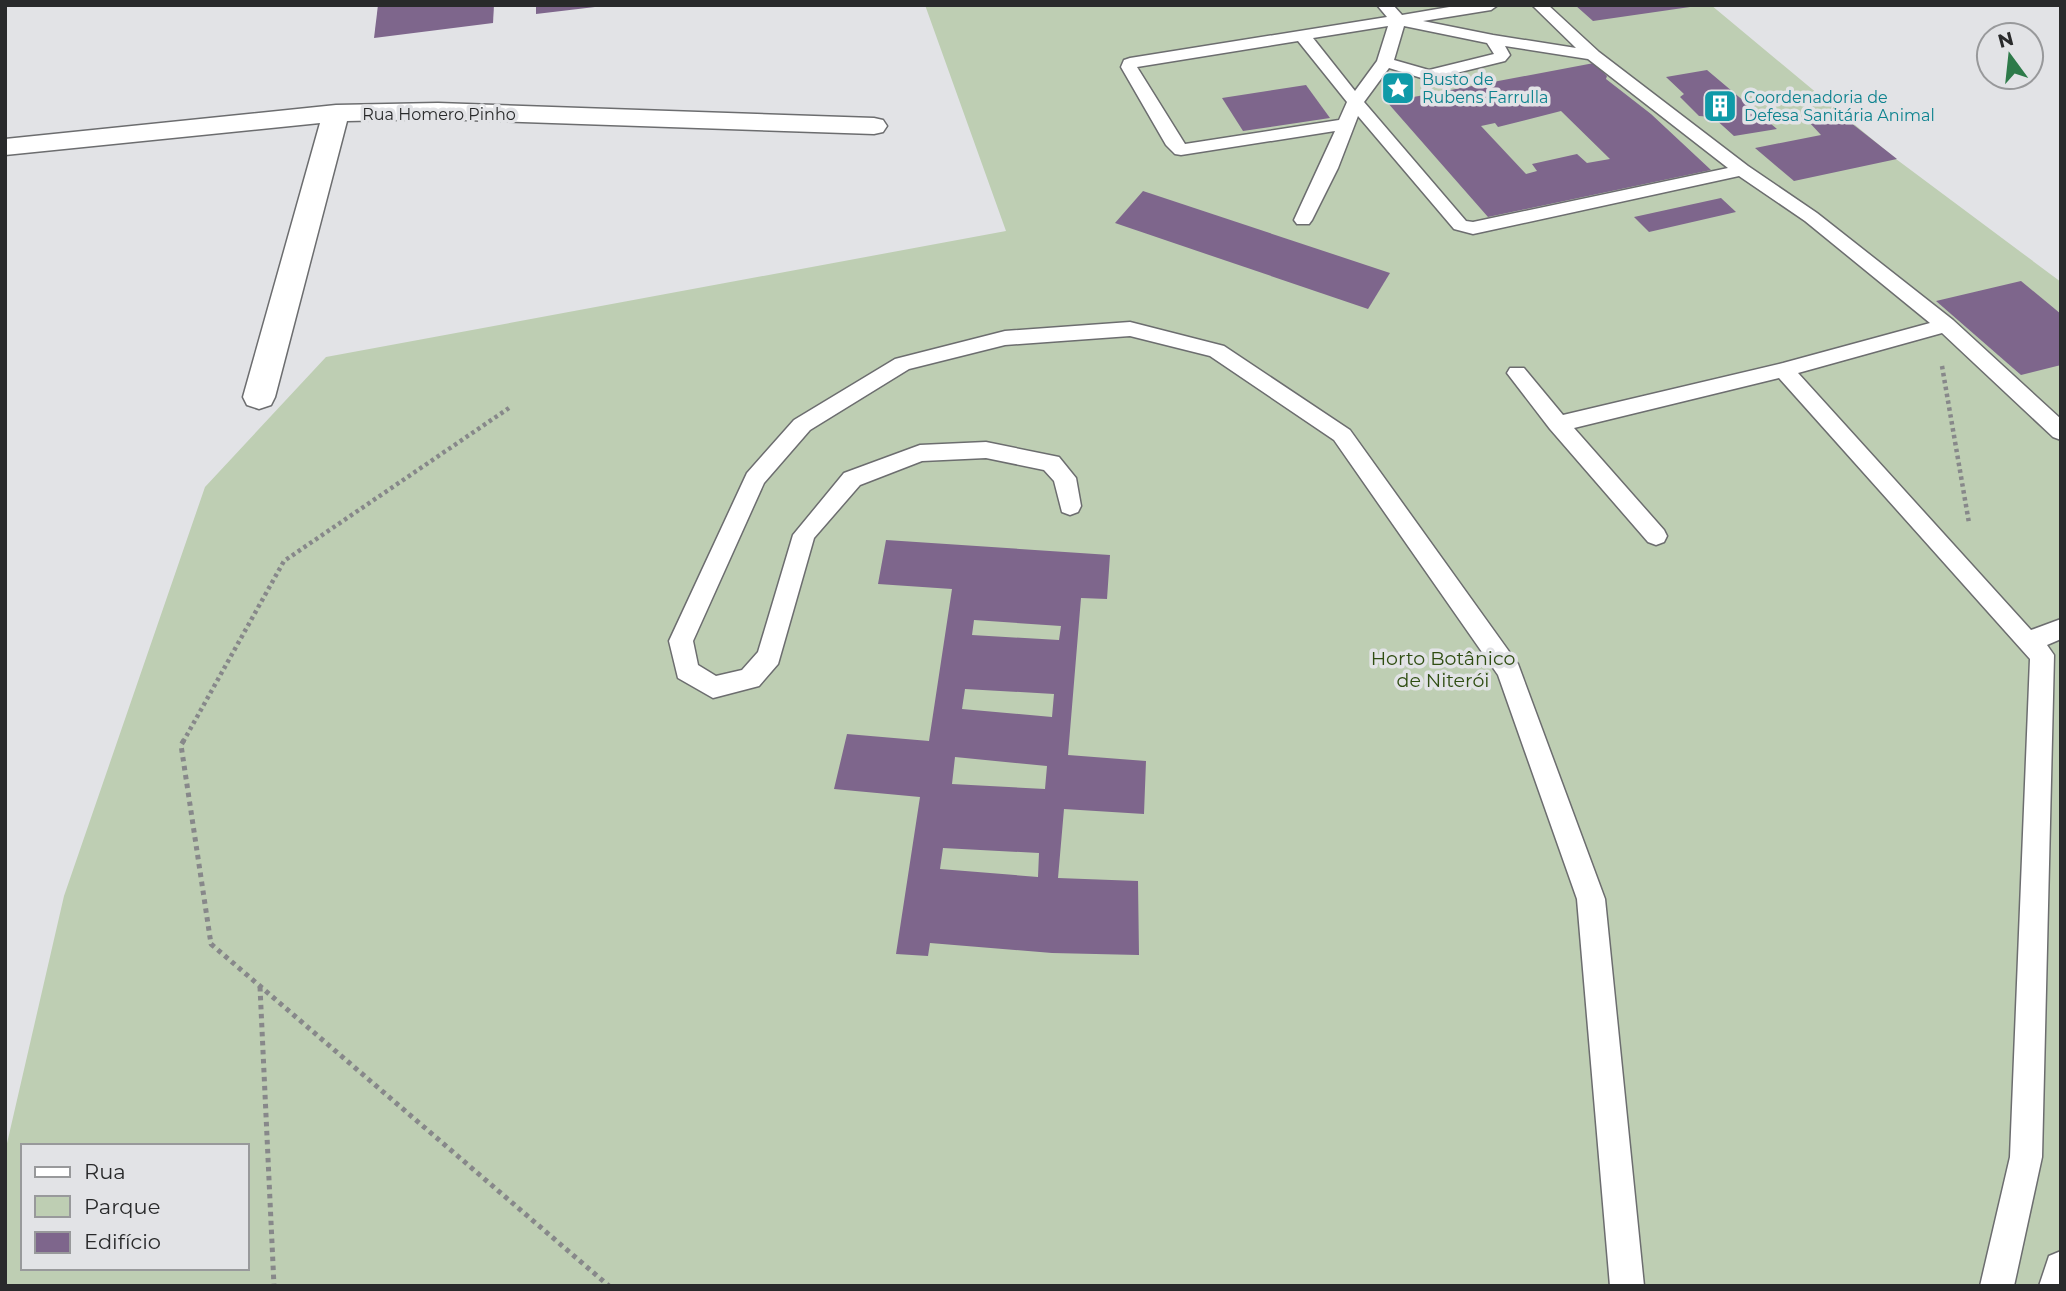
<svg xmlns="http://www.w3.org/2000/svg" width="2066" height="1291" font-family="Montserrat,sans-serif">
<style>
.green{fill:#beceb3;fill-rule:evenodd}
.building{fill:#7e668c;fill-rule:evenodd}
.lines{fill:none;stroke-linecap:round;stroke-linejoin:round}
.lane-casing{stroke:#6c6d6f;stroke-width:3}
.street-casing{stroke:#6c6d6f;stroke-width:3}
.path-far1{stroke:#87888a;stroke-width:4.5;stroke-dasharray:3.5 3.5;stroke-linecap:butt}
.path{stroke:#87888a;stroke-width:5;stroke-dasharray:4.5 4.5;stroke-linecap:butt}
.lane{fill:#fff;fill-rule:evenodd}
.street{fill:#fff;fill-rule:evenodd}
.labels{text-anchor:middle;stroke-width:7;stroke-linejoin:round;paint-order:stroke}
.far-culture-label{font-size:16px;fill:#0d838f;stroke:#e2e3e6;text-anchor:start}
.far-street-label{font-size:16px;fill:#292a2b;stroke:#e2e3e6}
.park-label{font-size:19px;fill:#2f4d12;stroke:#e2e3e6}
</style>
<rect width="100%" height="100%" fill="#e2e3e6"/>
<path class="green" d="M925,5H1711L1896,159L2061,282V1286H5V1152L64,896L205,487L326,357L1006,231ZM23,1146H247V1268H23Z"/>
<g class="building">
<path d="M378,5H494L493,23L374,38Z"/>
<path d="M536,5H595V7L536,14Z"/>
<path d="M1575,5H1690V7L1593,21Z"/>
<path d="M1594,63L1607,76L1606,79L1651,114L1711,170L1488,217L1387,102ZM1561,111L1610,159L1587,163L1577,154L1532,164L1537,171L1526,174L1481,126L1495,123L1498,127Z"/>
<path d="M1707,70L1777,129L1734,136L1713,117L1699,116L1680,97L1684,94L1666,77Z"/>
<path d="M1306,85L1330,118L1243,131L1222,98Z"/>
<path d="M1841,115L1897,159L1794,181L1755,148L1821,135L1809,122Z"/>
<path d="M1143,191L1390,273L1368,309L1115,223Z"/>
<path d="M1721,198L1736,212L1649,232L1634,217Z"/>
<path d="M2021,281L2061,314V365L2021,375L1936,301Z"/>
<path d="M886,540L1110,555L1107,599L1081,598L1068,755L1146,761L1144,814L1064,809L1058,878L1138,881L1139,955L1052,953L930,943L928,956L896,954L920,797L834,789L847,734L929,741L952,589L878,584ZM974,620L1061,626L1059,640L972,635ZM965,689L1054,694L1052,717L962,709ZM955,757L1047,766L1045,789L952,784ZM943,848L1039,853L1038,877L940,869Z"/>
</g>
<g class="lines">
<g class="lane-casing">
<g id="lane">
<path d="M1377,5H1393L1402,15L1461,5H1498L1491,10L1423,21L1493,35L1576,48L1532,5H1548L1599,52L1748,166L1817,213L1953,320L2061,419V440L2053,437L1942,333L1798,373L2031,630L2061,619V639L2047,645L2054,655L2042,1157L2014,1286H1980L2010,1157L2030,659L1779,378L1574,428L1664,530L1667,536L1664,542L1656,545L1648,542L1550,429L1507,373L1510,368H1524L1563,415L1783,363L1930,323L1805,221L1739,176L1473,234L1454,229L1358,116L1338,168L1312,220L1309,224H1297L1294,220L1335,131L1181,155L1175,154L1166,145L1121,67L1124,60L1130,58L1387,17ZM1388,26L1377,61L1355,91L1313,38ZM1404,26L1487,43L1494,54L1429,70L1394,60ZM1298,41L1347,102L1339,120L1185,144L1137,67ZM1505,46L1588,59L1728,168L1473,222L1466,221L1364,102L1389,68L1428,80L1505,61L1510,55Z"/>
<path d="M1130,322L1224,346L1350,430L1518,664L1605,899L1644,1286H1610L1577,899L1498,675L1334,440L1210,356L1130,336L1005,345L909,369L810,430L764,483L693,641L698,665L716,676L742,670L758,652L793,535L844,473L920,445L986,442L1059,457L1076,478L1081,506L1078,512L1070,515L1062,512L1054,481L1044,470L986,458L922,461L860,485L814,538L778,664L759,686L713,698L678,678L669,641L747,473L794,420L895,359L1005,331Z"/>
<path d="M2061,1251V1286H2039L2049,1256Z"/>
</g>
</g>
<g class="street-casing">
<path id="street" d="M438,103L874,118L883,120L887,126L883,132L874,134L438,119L347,121L275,397L271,405L259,409L247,405L243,397L320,123L5,155V139L336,105Z"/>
</g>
<g class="path-far1">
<path d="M1942,366L1969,523"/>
<path d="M183,742L284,561L509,408"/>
</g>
<g class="path">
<path d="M184,740L181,745L211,944L609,1286"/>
<path d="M260,987L274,1286"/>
</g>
<use href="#lane" class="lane"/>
<use href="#street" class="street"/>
</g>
<defs>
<g id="sight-square" transform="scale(1.75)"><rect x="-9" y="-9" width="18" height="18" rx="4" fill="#0f9aa8" stroke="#e2e3e6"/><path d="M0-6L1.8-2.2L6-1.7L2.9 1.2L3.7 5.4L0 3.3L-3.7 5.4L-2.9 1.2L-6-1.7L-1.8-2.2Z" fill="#fff"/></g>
<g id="building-square" transform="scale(1.75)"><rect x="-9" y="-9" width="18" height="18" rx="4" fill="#0f9aa8" stroke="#e2e3e6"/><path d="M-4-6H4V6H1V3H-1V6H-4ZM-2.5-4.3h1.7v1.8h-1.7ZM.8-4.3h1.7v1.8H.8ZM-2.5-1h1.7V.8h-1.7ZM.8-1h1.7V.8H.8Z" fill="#fff"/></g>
</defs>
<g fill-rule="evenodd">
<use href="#sight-square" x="1398" y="88"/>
<use href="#building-square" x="1720" y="106"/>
</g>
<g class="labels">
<g class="far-culture-label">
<text x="1422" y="85">Busto de<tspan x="1422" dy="18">Rubens Farrulla</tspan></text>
<text x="1744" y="103">Coordenadoria de<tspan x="1744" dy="18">Defesa Sanitária Animal</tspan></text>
</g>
<g class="far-street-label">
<text x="439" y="120">Rua Homero Pinho</text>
</g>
<g class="park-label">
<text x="1443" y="665">Horto Botânico<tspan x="1443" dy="22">de Niterói</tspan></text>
</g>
</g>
<rect width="2066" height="1291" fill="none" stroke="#292a2b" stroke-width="14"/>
<rect x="21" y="1144" width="228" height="126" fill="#e2e3e6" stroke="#98999b" stroke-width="2"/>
<rect x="35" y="1167" width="35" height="10" fill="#ffffff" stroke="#98999b" stroke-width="2"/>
<text x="84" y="1179" font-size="21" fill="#292a2b">Rua</text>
<rect x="35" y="1196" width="35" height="21" fill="#beceb3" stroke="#98999b" stroke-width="2"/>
<text x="84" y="1214" font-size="21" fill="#292a2b">Parque</text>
<rect x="35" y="1232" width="35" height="21" fill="#7e668c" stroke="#98999b" stroke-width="2"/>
<text x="84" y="1249" font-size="21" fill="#292a2b">Edifício</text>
<g transform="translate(2010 56) rotate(345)"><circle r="33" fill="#e2e3e6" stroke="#98999b" stroke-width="2"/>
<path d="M0-5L12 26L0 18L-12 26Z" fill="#2d7a49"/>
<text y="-10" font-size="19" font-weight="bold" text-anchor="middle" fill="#292a2b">N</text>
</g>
</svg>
